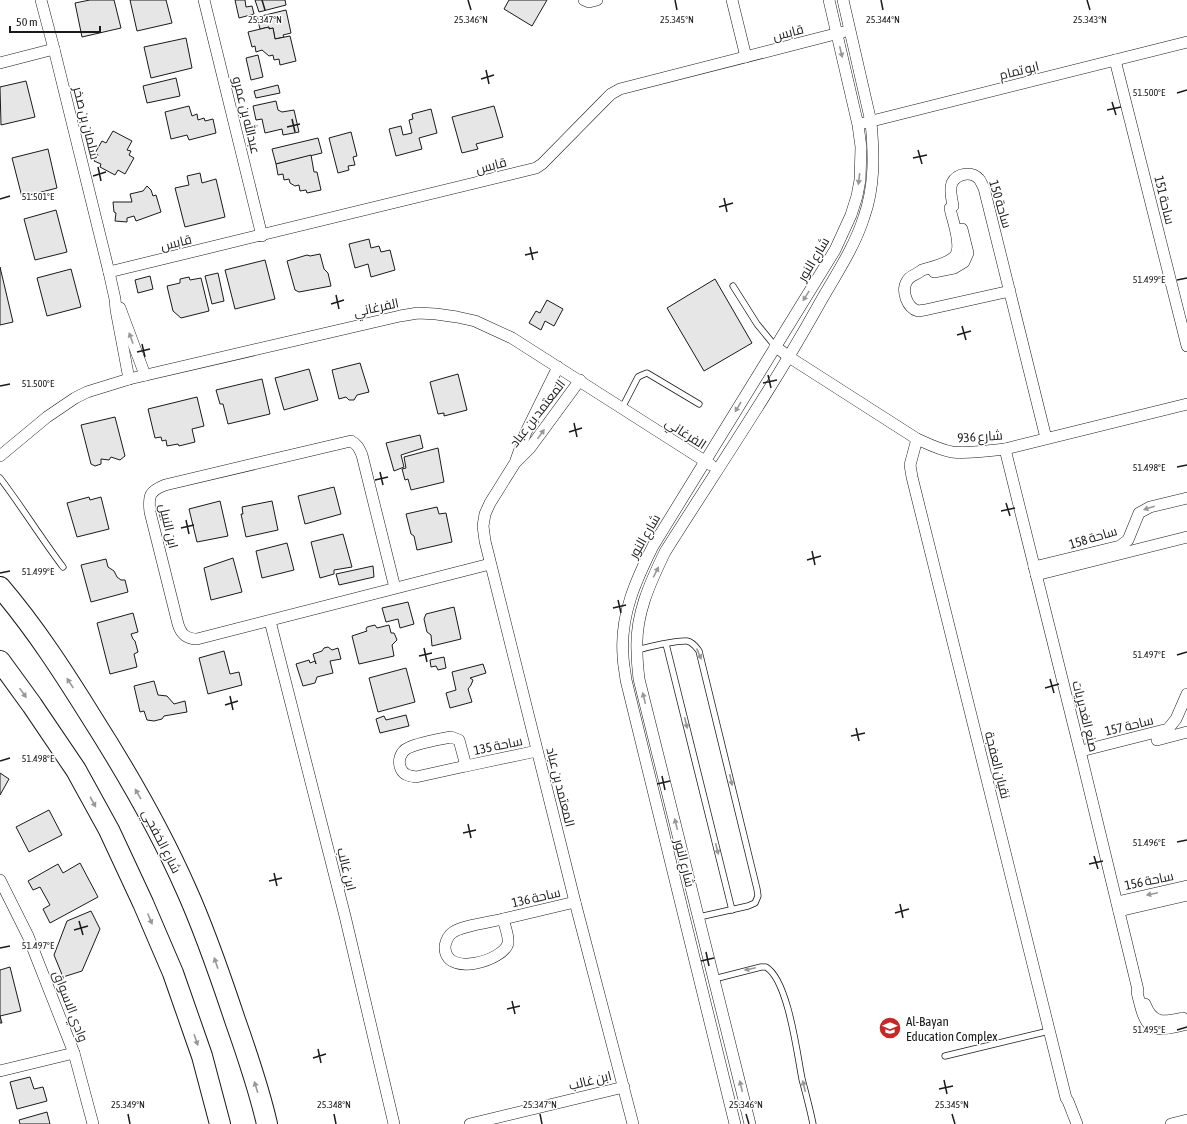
<svg xmlns="http://www.w3.org/2000/svg" width="1187" height="1124" font-family="'Asap Condensed',Cairo,sans-serif">
<style>
.building{fill:#e6e6e6;stroke:#1a1a1a}
.lines{fill:none;stroke-linecap:round;stroke-linejoin:round}
.lane-casing{stroke:#1a1a1a;stroke-width:7}
.street-casing{stroke:#1a1a1a;stroke-width:12}
.highway-casing{stroke:#1a1a1a;stroke-width:22}
.lane{stroke:#fff;stroke-width:5.5}
.street{stroke:#fff;stroke-width:11}
.highway{stroke:#fff;stroke-width:20}
.oneway{fill:#989898}
.ticks{fill:none;stroke:#1a1a1a;stroke-width:1.5}
.labels{text-anchor:middle;stroke-width:3;stroke-linejoin:round;paint-order:stroke}
.street-label{font-size:13px;fill:#1a1a1a;stroke:#fff}
.poi-label{font-size:13px;fill:#1a1a1a;stroke:#fff;text-anchor:start}
.ticks-label{font-size:10px;text-anchor:middle;fill:#1a1a1a;stroke:#fff;stroke-width:3;stroke-linejoin:round;paint-order:stroke}
</style>
<rect width="100%" height="100%" fill="#fff"/>
<g class="building">
<path d="M90,0H114L121,28L82,37L75,3Z"/>
<path d="M130,0H166L172,23L137,31Z"/>
<path d="M235,0H245L246,7L252,6L254,14L239,18Z"/>
<path d="M255,0H285L286,5L259,12Z"/>
<path d="M509,0H547L532,26L504,9Z"/>
<path d="M286,10L291,33L283,35L284,37L275,39L273,28L269,29V27L260,29L257,17Z"/>
<path d="M269,27V29L273,28L275,39L290,36L296,61L280,65L279,59L274,60L273,55L269,56L262,50L256,52L255,46L252,47L248,32Z"/>
<path d="M186,38L192,68L151,78L144,47Z"/>
<path d="M258,55L263,77L251,80L246,58Z"/>
<path d="M176,78L180,96L147,103L143,86Z"/>
<path d="M26,81L35,117L1,125L0,87Z"/>
<path d="M278,85L280,93L256,98L254,91Z"/>
<path d="M276,101L278,110L282,112L294,110L299,132L283,135L282,129L265,133L262,119L256,120L253,106Z"/>
<path d="M189,106L192,116L197,114L198,120L204,118L205,121L213,119L216,133L189,140L187,135L171,139L165,112Z"/>
<path d="M494,106L503,137L476,144L478,149L462,153L452,117Z"/>
<path d="M431,109L437,133L419,138L422,149L396,156L389,129L401,126L403,135L412,133L409,120L413,119L412,114Z"/>
<path d="M113,131L132,141L127,150L131,151L129,155L134,158L125,174L118,170L115,175L100,167L101,164L94,161L98,155L95,153L102,141L106,143Z"/>
<path d="M351,132L357,156L353,157L355,165L348,166L349,170L338,173L329,138Z"/>
<path d="M318,138L322,153L276,164L272,149Z"/>
<path d="M48,149L57,188L22,197L12,158Z"/>
<path d="M311,155L314,172H317L321,190L307,193L306,190L300,191L299,185L295,186L290,183L289,179L284,180L283,174L278,175L276,164Z"/>
<path d="M200,173L202,183L216,179L225,217L185,227L175,188L189,185L187,176Z"/>
<path d="M147,186L151,190L153,196L156,195L161,212L136,221L134,216L127,218V222L115,221L116,213L114,212L113,202H132L130,194L143,191Z"/>
<path d="M56,210L67,252L35,260L24,219Z"/>
<path d="M369,239L371,248L379,246L381,252L390,250L395,270L371,277L368,264L355,268L349,244Z"/>
<path d="M320,254L324,269L328,273L331,286L299,292L295,290L287,261L307,255L310,256Z"/>
<path d="M265,260L275,299L235,309L225,270Z"/>
<path d="M0,267L13,322L0,325Z"/>
<path d="M71,269L81,307L47,316L37,278Z"/>
<path d="M218,273L224,301L212,304L205,276Z"/>
<path d="M150,276L153,289L138,293L135,280Z"/>
<path d="M189,277L190,280L201,278L209,311L181,318L173,311L167,286L180,283V279Z"/>
<path d="M715,279L752,343L704,371L667,308Z"/>
<path d="M547,300L563,309L554,326L545,321L541,330L529,323L536,311L540,313Z"/>
<path d="M360,363L369,392L357,395L354,400H349L346,397L339,399L332,370Z"/>
<path d="M309,369L318,400L284,410L275,378Z"/>
<path d="M458,374L467,410L444,416V413L438,414L430,382Z"/>
<path d="M262,379L270,414L228,424L223,404H220L216,390Z"/>
<path d="M197,397L204,426L192,429L195,442L179,446L178,444L167,446L166,440L162,441L161,437L155,438L148,409Z"/>
<path d="M115,417L125,456L120,460L111,457L109,460L101,459V464L95,466L91,464L81,425Z"/>
<path d="M420,435L423,448L401,455L404,467L394,471L386,443Z"/>
<path d="M438,448L444,482L411,490L408,479L405,480L402,469L406,468L404,457Z"/>
<path d="M334,487L341,514L305,524L298,496Z"/>
<path d="M89,497L90,500L101,497L109,529L77,537L67,503Z"/>
<path d="M220,501L228,536L197,542L189,509Z"/>
<path d="M272,501L278,530L246,537L241,514H243L242,507Z"/>
<path d="M437,507L439,514L446,513L452,542L417,550L414,536L411,534L406,514Z"/>
<path d="M343,534L352,567L334,570V574L320,578L311,542Z"/>
<path d="M287,543L294,570L262,578L256,551Z"/>
<path d="M233,558L242,592L211,600L204,568Z"/>
<path d="M106,559L108,567L114,571L117,577L121,580H125L128,592L91,602L81,565Z"/>
<path d="M373,566L374,577L339,585L336,574Z"/>
<path d="M408,602L414,624L400,628L398,619L386,622L382,608Z"/>
<path d="M454,607L461,639L432,646L431,635L427,632L424,619L426,614Z"/>
<path d="M133,613L138,632L131,634L133,639L135,641L138,652L134,654L137,667L110,674L97,623Z"/>
<path d="M375,625L377,628L389,625L391,633H394L395,635L397,640L392,645L394,656L359,664L352,636L367,631L366,629L367,627Z"/>
<path d="M328,647L332,650L338,648L341,659L330,661L333,673L317,677L315,683L303,686L296,664L309,660L310,663L315,661L316,664L313,654L322,651L324,648Z"/>
<path d="M224,651L230,674L239,672L242,685L208,694L199,658Z"/>
<path d="M444,657L446,668L438,670L436,666L431,667L430,660Z"/>
<path d="M483,664L486,673L470,678L473,680L471,685L468,689L472,702L450,708L446,693L456,690L452,672Z"/>
<path d="M406,668L415,702L378,712L369,678Z"/>
<path d="M154,681L158,695L167,696L174,704L185,701L187,712L164,716L162,719L154,721L147,720L144,711L140,712L134,686Z"/>
<path d="M406,715L409,726L380,733L376,719L384,716L386,720Z"/>
<path d="M0,773L9,779L0,795Z"/>
<path d="M49,810L62,835L29,852L16,827Z"/>
<path d="M80,863L98,897L50,923L43,909L50,905L40,887L33,890L28,881L58,864L63,873Z"/>
<path d="M91,911L100,929L82,971L63,977L54,955L67,921Z"/>
<path d="M10,967L21,1011L0,1016L2,1023H0V970Z"/>
<path d="M30,1077L34,1089L43,1087L47,1101L17,1109L10,1082Z"/>
<path d="M47,1112L50,1124H20L19,1120Z"/>
</g>
<g class="lines">
<g class="lane-casing">
<g id="lane">
<path d="M733,286L757,324L775,346"/>
<path d="M622,408L638,377L642,375L647,373L699,404"/>
<path d="M0,478C22,507 41,538 63,567"/>
<path d="M666,644L732,910"/>
<path d="M637,650C648,647 677,640 687,641C693,642 696,647 699,651L757,889L758,896L755,903L748,906L699,917"/>
<path d="M714,979L761,967H766C788,980 797,1053 802,1079C806,1094 810,1109 813,1124"/>
<path d="M945,1056L1049,1031"/>
</g>
</g>
<g class="street-casing">
<g id="street">
<path d="M41,0L54,49L109,272L115,299L116,310L129,379"/>
<path d="M204,0L262,236"/>
<path d="M584,0L589,2L597,0"/>
<path d="M732,0L746,57"/>
<path d="M1115,60L1187,346"/>
<path d="M0,63L54,49"/>
<path d="M864,123L1187,42"/>
<path d="M109,272L536,168L542,164L604,101L611,94L620,89L843,32"/>
<path d="M934,272L954,268L964,262L968,253L962,229"/>
<path d="M1010,291L925,310C923,310 921,311 918,311C907,308 901,291 907,281C910,275 917,275 922,270C932,267 947,264 954,257C964,248 952,220 950,208L953,206C952,199 949,190 952,183C957,173 972,171 979,179C981,181 982,185 984,188L1046,438"/>
<path d="M120,308L145,375"/>
<path d="M775,346L789,357L917,439C928,444 940,450 952,452C969,454 987,451 1005,449L1187,404"/>
<path d="M580,380L530,448L515,463L490,503L485,514L483,526L485,541L575,902L633,1124"/>
<path d="M917,439L910,465L912,477L1066,1098L1068,1101L1077,1124"/>
<path d="M1005,449L1082,759L1138,990L1137,992C1146,1030 1148,1034 1187,1024"/>
<path d="M0,456L47,417L75,398L87,392L129,379L400,316L418,313L436,314L457,317L475,321L512,338L711,465"/>
<path d="M516,460L526,432L558,367"/>
<path d="M1034,567L1120,546L1128,540L1139,513L1150,507L1187,498"/>
<path d="M1036,575L1187,537"/>
<path d="M395,588L362,455C359,448 357,444 351,441L165,485C150,491 148,495 150,512L178,624C181,634 186,639 197,639L490,564"/>
<path d="M270,621L345,916L394,1124"/>
<path d="M451,737L459,740L466,766L416,777C409,776 404,775 401,769C397,761 401,751 408,748C418,743 440,739 451,737Z"/>
<path d="M1157,740L1187,732"/>
<path d="M1081,751L1168,729L1176,719L1187,694"/>
<path d="M466,766L537,751"/>
<path d="M0,880L28,936L74,1053L93,1124"/>
<path d="M1117,902L1187,886"/>
<path d="M1119,911L1187,895"/>
<path d="M503,919C505,927 509,936 508,943C505,960 444,979 445,946C446,941 448,936 452,933C460,926 491,922 503,919Z"/>
<path d="M503,919L575,902"/>
<path d="M1145,1004C1153,1025 1164,1022 1183,1018"/>
<path d="M0,1071L74,1053"/>
<path d="M470,1124L624,1087"/>
<path d="M735,1124L626,680C625,671 623,663 623,655C620,615 636,580 653,546L835,250L851,215L857,196L860,180L861,147L858,125L829,0"/>
<path d="M750,1124L639,679C638,670 637,660 637,651C635,615 650,583 665,552C716,471 770,392 817,308C833,279 854,249 864,217C875,186 874,154 871,122L843,0"/>
<path d="M1171,1124L1187,1120"/>
</g>
</g>
<g class="highway-casing">
<g id="highway">
<path d="M0,587C35,628 64,673 92,718C127,773 160,830 186,889C205,931 220,975 235,1020C247,1054 259,1089 267,1124"/>
<path d="M0,661L32,705L76,770L109,830L143,903L173,973L202,1056L220,1124"/>
</g>
</g>
<use href="#lane" class="lane"/>
<use href="#street" class="street"/>
<use href="#highway" class="highway"/>
</g>
<defs><path id="oneway-solid" d="M-6-.8H1V-3.2L6.5 0L1 3.2V.8H-6Z"/></defs>
<g class="oneway">
<use href="#oneway-solid" transform="translate(841 52) rotate(77)"/>
<use href="#oneway-solid" transform="translate(859 179) rotate(97)"/>
<use href="#oneway-solid" transform="translate(806 296) rotate(122)"/>
<use href="#oneway-solid" transform="translate(131 338) rotate(-110)"/>
<use href="#oneway-solid" transform="translate(738 407) rotate(121)"/>
<use href="#oneway-solid" transform="translate(541 434) rotate(-54)"/>
<use href="#oneway-solid" transform="translate(1149 508) rotate(162)"/>
<use href="#oneway-solid" transform="translate(656 572) rotate(-63)"/>
<use href="#oneway-solid" transform="translate(699 654) rotate(67)"/>
<use href="#oneway-solid" transform="translate(70 683) rotate(-123)"/>
<use href="#oneway-solid" transform="translate(23 693) rotate(54)"/>
<use href="#oneway-solid" transform="translate(644 698) rotate(-104)"/>
<use href="#oneway-solid" transform="translate(686 723) rotate(76)"/>
<use href="#oneway-solid" transform="translate(731 780) rotate(77)"/>
<use href="#oneway-solid" transform="translate(138 794) rotate(-120)"/>
<use href="#oneway-solid" transform="translate(93 802) rotate(61)"/>
<use href="#oneway-solid" transform="translate(676 824) rotate(-104)"/>
<use href="#oneway-solid" transform="translate(717 849) rotate(76)"/>
<use href="#oneway-solid" transform="translate(1152 894) rotate(168)"/>
<use href="#oneway-solid" transform="translate(150 919) rotate(67)"/>
<use href="#oneway-solid" transform="translate(216 963) rotate(-109)"/>
<use href="#oneway-solid" transform="translate(750 969) rotate(168)"/>
<use href="#oneway-solid" transform="translate(196 1040) rotate(71)"/>
<use href="#oneway-solid" transform="translate(741 1086) rotate(-103)"/>
<use href="#oneway-solid" transform="translate(804 1086) rotate(-103)"/>
<use href="#oneway-solid" transform="translate(256 1087) rotate(-107)"/>
</g>
<path class="ticks" d="M262,0L265,10M468,0L471,10M675,0L677,10M881,0L883,10M1087,0L1090,10M486,70L489,84M481,79L494,75M1177,93L1187,90M1112,102L1116,115M1107,110L1121,107M292,119L295,132M287,127L300,124M918,150L922,164M913,158L927,155M98,167L101,181M93,176L106,172M724,198L727,212M0,199L10,196M719,207L733,203M530,247L533,260M525,255L538,252M1177,280L1187,278M336,295L339,309M331,304L344,300M962,326L966,340M957,335L971,331M142,344L145,357M137,352L150,349M768,375L771,388M763,383L777,380M0,386L10,384M574,423L577,437M569,432L582,428M1177,467L1187,465M380,472L383,485M375,480L388,477M1006,503L1010,516M1001,511L1015,508M186,520L189,534M181,528L194,525M812,551L815,565M807,560L821,556M0,573L10,571M618,600L621,613M613,608L626,605M424,648L427,662M1177,655L1187,652M419,656L432,653M1050,679L1054,693M1045,688L1059,684M230,696L233,710M225,705L238,701M856,728L859,741M851,736L865,733M0,761L10,758M662,776L665,790M657,784L670,781M468,824L471,838M463,833L476,830M1177,842L1187,840M1094,856L1098,869M1089,864L1103,861M274,873L277,886M269,881L282,878M900,904L903,918M895,913L909,909M79,921L83,935M74,930L88,926M0,948L10,946M706,952L709,966M701,961L714,958M512,1001L515,1014M507,1009L520,1006M1177,1030L1187,1027M318,1049L321,1063M313,1058L326,1054M944,1080L947,1094M939,1089L953,1086M128,1114L130,1124M334,1114L336,1124M540,1114L542,1124M746,1114L749,1124M952,1114L955,1124"/>
<defs>
<g id="school-disc" transform="scale(1.15)"><circle r="9.5" fill="#c62828" stroke="#fff"/><path d="M0-5L7-2L0 1L-7-2ZM-4 1L0 2.5L4 1V4Q0 6-4 4Z" fill="#fff"/></g>
</defs>
<g fill-rule="evenodd">
<use href="#school-disc" x="890" y="1028"/>
</g>
<g class="labels">
<g class="street-label">
<text transform="translate(788 32) rotate(-14)" y="5">قابس</text>
<text transform="translate(1019 70) rotate(-14)" y="5">ابو تمام</text>
<text transform="translate(247 115) rotate(76)" y="5">عبدالله بن عمرو</text>
<text transform="translate(87 123) rotate(76)" y="5">سلمان بن صخر</text>
<text transform="translate(491 165) rotate(-14)" y="5">قابس</text>
<text transform="translate(1165 200) rotate(76)" y="5">ساحة 151</text>
<text transform="translate(1001 204) rotate(73)" y="5">ساحة 150</text>
<text transform="translate(176 242) rotate(-13)" y="5">قابس</text>
<text transform="translate(813 259) rotate(-59)" y="5">شارع النور</text>
<text transform="translate(376 307) rotate(-12)" y="5">الفرغاني</text>
<text transform="translate(537 413) rotate(-52)" y="5">المعتمد بن عباد</text>
<text transform="translate(686 433) rotate(33)" y="5">الفرغاني</text>
<text transform="translate(980 436) rotate(-4)" y="5">شارع 936</text>
<text transform="translate(169 526) rotate(77)" y="5">ابن النبيل</text>
<text transform="translate(644 536) rotate(-60)" y="5">شارع النور</text>
<text transform="translate(1093 537) rotate(-17)" y="5">ساحة 158</text>
<text transform="translate(1086 716) rotate(76)" y="5">صنع الغديريات</text>
<text transform="translate(1129 725) rotate(-14)" y="5">ساحة 157</text>
<text transform="translate(498 745) rotate(-12)" y="5">ساحة 135</text>
<text transform="translate(998 765) rotate(76)" y="5">نقيان العفجة</text>
<text transform="translate(561 787) rotate(76)" y="5">المعتمد بن عباد</text>
<text transform="translate(162 841) rotate(63)" y="5">شارع الخفجي</text>
<text transform="translate(685 863) rotate(76)" y="5">شارع النور</text>
<text transform="translate(347 869) rotate(76)" y="5">ابن غالب</text>
<text transform="translate(1149 880) rotate(-12)" y="5">ساحة 156</text>
<text transform="translate(536 897) rotate(-13)" y="5">ساحة 136</text>
<text transform="translate(71 1006) rotate(69)" y="5">وادي الاسواق</text>
<text transform="translate(590 1080) rotate(-14)" y="5">ابن غالب</text>
</g>
<g class="poi-label">
<text x="906" y="1026">Al-Bayan<tspan x="906" dy="15">Education Complex</tspan></text>
</g>
</g>
<g class="ticks-label">
<text x="677" y="23">25.345°N</text>
<text x="265" y="23">25.347°N</text>
<text x="471" y="23">25.346°N</text>
<text x="883" y="23">25.344°N</text>
<text x="1090" y="23">25.343°N</text>
<text x="1149" y="96">51.500°E</text>
<text x="38" y="200">51.501°E</text>
<text x="1149" y="283">51.499°E</text>
<text x="38" y="387">51.500°E</text>
<text x="1149" y="471">51.498°E</text>
<text x="38" y="575">51.499°E</text>
<text x="1149" y="658">51.497°E</text>
<text x="38" y="762">51.498°E</text>
<text x="1149" y="846">51.496°E</text>
<text x="38" y="949">51.497°E</text>
<text x="1149" y="1033">51.495°E</text>
<text x="128" y="1108">25.349°N</text>
<text x="334" y="1108">25.348°N</text>
<text x="540" y="1108">25.347°N</text>
<text x="746" y="1108">25.346°N</text>
<text x="952" y="1108">25.345°N</text>
</g>
<path d="M10 26v6h90v-6" fill="none" stroke="#1a1a1a" stroke-width="2"/>
<text x="16" y="26" font-size="12" fill="#1a1a1a" stroke="#ffffff" stroke-width="3" paint-order="stroke">50 m</text>
</svg>
